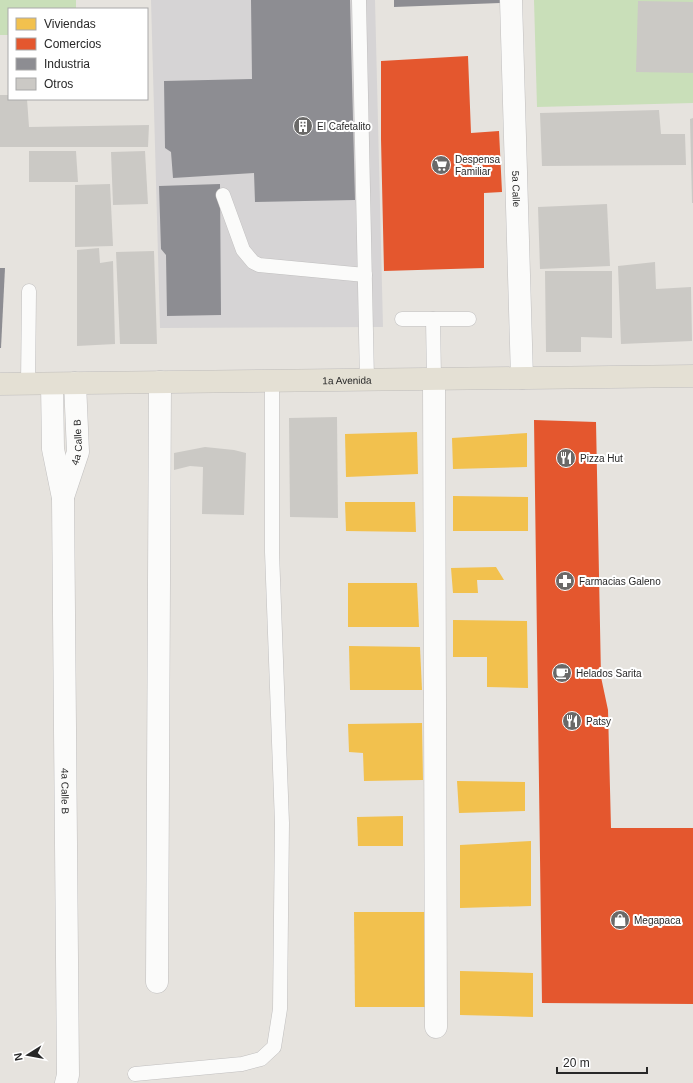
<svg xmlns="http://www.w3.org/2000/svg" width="693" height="1083" font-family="Arial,sans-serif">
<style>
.industrial{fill:#d6d4d5}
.green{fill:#c9dfb9}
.homes{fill:#f2c14e}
.shops{fill:#e4572e}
.industry{fill:#8d8d92}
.building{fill:#cbc9c5}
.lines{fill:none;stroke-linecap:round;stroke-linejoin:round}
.lane-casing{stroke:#c0bfbf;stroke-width:15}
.street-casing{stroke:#c0bfbf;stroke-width:23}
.primary-casing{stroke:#bfbdbc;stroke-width:23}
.lane{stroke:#fbfbfa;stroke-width:14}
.street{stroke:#fbfbfa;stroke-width:22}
.primary{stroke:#e4e0d4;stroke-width:22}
.labels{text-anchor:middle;stroke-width:4;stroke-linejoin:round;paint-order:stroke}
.poi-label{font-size:10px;fill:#282828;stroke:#fff;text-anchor:start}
.street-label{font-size:10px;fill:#282828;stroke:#fff}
</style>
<rect width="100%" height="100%" fill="#e6e3de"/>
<path class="industrial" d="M151,0H375L383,327L160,328Z"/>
<g class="green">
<path d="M0,0H96H76V9H9V35H0Z"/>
<path d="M534,0H693V103L537,107Z"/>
</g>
<g class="homes">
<path d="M417,432L418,474L346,477L345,434Z"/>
<path d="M527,433V467L453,469L452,438Z"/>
<path d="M453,496L528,497V531H453Z"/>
<path d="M345,502H415L416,532L346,531Z"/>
<path d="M496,567L504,580H477L478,593H453L451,568Z"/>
<path d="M348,583H417L419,627H348Z"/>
<path d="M453,620L527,621L528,688L487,687V657H453Z"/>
<path d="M349,646L420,647L422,690H350Z"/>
<path d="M422,723L423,780L364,781L363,753L349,752L348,724Z"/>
<path d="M457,781L525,782V811L459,813Z"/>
<path d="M403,816V846H358L357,817Z"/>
<path d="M531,841V906L460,908V845Z"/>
<path d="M354,912H426L428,1007H355Z"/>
<path d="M460,971L533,973V1017L460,1015Z"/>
</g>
<g class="shops">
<path d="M468,56L471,133L499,131L502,192L484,193V268L384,271L381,139V61Z"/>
<path d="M534,420L596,422L601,677L608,710L611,828H693V1004L542,1003Z"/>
</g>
<g class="industry">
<path d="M251,0H350L355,200L255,202L254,173L173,178L171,152L165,148L164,81L252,79Z"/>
<path d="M394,0H500V3L394,7Z"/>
<path d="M220,184L221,315L167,316L166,255L161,249L159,186Z"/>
<path d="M0,268H5L1,348H0Z"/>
</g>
<g class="building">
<path d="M638,1L693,2V73L636,72Z"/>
<path d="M0,95H9V99H27L29,127L149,125L148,147H0Z"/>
<path d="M659,110L661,134H685L686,165L542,166L540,113Z"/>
<path d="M693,118V203H692L690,119Z"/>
<path d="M29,151H76L78,182H29Z"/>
<path d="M145,151L148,204L113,205L111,152Z"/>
<path d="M110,184L113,246L75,247V185Z"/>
<path d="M607,204L610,266L540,269L538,207Z"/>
<path d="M99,248L100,263L113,261L115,344L77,346V250Z"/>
<path d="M154,251L157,344H120L116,252Z"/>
<path d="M655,262L656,289L691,287L692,341L621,344L618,266Z"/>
<path d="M545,271H612V338L581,337V352H546Z"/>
<path d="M337,417L338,518L290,517L289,418Z"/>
<path d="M205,447L234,450L246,453L244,515L202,514L203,467L190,466L174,470V453Z"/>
</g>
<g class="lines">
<g class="lane-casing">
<g id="lane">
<path d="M359,0L367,380"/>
<path d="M223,195L243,250L253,262L259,265L365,275"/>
<path d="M402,319H469"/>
<path d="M433,319L434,379"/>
<path d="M28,384L29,291"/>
<path d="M135,1074L242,1064L261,1059L274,1047L280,1009L282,823L272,552V381"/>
</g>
</g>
<g class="street-casing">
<g id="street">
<path id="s1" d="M511,0L522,378"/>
<path d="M434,379L436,1027"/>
<path id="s2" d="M52,384L53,449L63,498L68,1075L66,1083"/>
<path id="s3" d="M63,497L78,452L75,383"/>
<path d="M157,982L160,382"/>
</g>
</g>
<g class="primary-casing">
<g id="primary">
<path id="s4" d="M0,384L693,376"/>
</g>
</g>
<use href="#lane" class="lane"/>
<use href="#street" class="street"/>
<use href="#primary" class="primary"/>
</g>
<defs>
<g id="building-disc" transform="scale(1)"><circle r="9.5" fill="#6a6968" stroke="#fff"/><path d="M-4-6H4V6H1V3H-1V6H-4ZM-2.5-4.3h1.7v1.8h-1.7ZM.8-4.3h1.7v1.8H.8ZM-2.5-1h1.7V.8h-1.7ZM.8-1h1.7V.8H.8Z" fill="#fff"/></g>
<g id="supermarket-disc" transform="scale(1)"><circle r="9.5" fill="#6a6968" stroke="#fff"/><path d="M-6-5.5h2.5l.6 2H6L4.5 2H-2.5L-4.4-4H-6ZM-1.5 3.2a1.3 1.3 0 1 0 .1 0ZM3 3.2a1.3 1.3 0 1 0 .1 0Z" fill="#fff"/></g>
<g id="restaurant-disc" transform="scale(1)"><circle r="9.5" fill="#6a6968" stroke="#fff"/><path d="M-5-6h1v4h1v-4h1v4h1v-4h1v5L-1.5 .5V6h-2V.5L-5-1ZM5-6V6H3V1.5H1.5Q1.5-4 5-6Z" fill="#fff"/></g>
<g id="pharmacy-disc" transform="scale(1)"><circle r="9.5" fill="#6a6968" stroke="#fff"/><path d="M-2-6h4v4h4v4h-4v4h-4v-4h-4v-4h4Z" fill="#fff"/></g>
<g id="cafe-disc" transform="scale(1)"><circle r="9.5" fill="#6a6968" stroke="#fff"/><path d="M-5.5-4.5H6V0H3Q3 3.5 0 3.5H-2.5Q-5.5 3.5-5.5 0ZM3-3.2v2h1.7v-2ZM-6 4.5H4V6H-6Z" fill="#fff"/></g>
<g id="shop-disc" transform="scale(1)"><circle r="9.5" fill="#6a6968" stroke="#fff"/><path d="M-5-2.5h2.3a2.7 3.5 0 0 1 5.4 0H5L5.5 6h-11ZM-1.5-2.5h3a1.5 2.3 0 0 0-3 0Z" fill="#fff"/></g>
</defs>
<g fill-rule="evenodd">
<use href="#building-disc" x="303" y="126"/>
<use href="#supermarket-disc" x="441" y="165"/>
<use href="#restaurant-disc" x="566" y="458"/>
<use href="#pharmacy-disc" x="565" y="581"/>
<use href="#cafe-disc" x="562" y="673"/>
<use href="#restaurant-disc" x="572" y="721"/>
<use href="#shop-disc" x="620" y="920"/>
</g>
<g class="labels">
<g class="poi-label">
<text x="317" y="130">El Cafetalito</text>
<text x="455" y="163">Despensa<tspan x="455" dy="12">Familiar</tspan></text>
<text x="580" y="462">Pizza Hut</text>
<text x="579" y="585">Farmacias Galeno</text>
<text x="576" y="677">Helados Sarita</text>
<text x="586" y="725">Patsy</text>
<text x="634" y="924">Megapaca</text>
</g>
<g class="street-label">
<text dy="4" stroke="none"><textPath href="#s1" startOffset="189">5a Calle</textPath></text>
<text dy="4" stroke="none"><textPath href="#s4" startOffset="347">1a Avenida</textPath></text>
<text dy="4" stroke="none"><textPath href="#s3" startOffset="57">4a Calle B</textPath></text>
<text dy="4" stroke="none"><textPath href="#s2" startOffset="408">4a Calle B</textPath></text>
</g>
</g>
<rect x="8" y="8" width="140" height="92" fill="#ffffff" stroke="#a9a9a9"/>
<rect x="16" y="18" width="20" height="12" fill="#f2c14e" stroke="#a9a9a9"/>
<text x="44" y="28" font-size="12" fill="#282828">Viviendas</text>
<rect x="16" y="38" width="20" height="12" fill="#e4572e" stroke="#a9a9a9"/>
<text x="44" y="48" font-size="12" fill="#282828">Comercios</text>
<rect x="16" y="58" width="20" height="12" fill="#8d8d92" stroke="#a9a9a9"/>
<text x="44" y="68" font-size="12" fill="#282828">Industria</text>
<rect x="16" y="78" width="20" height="12" fill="#cbc9c5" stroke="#a9a9a9"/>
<text x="44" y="88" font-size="12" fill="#282828">Otros</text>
<g transform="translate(28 1055) rotate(259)" stroke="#ffffff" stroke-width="3" paint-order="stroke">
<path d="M0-3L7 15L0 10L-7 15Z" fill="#282828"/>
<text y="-6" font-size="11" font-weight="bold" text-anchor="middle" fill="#282828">N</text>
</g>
<path d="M557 1067v6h90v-6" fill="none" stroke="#282828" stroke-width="2"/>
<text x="563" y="1067" font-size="12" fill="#282828" stroke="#ffffff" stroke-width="3" paint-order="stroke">20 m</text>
</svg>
